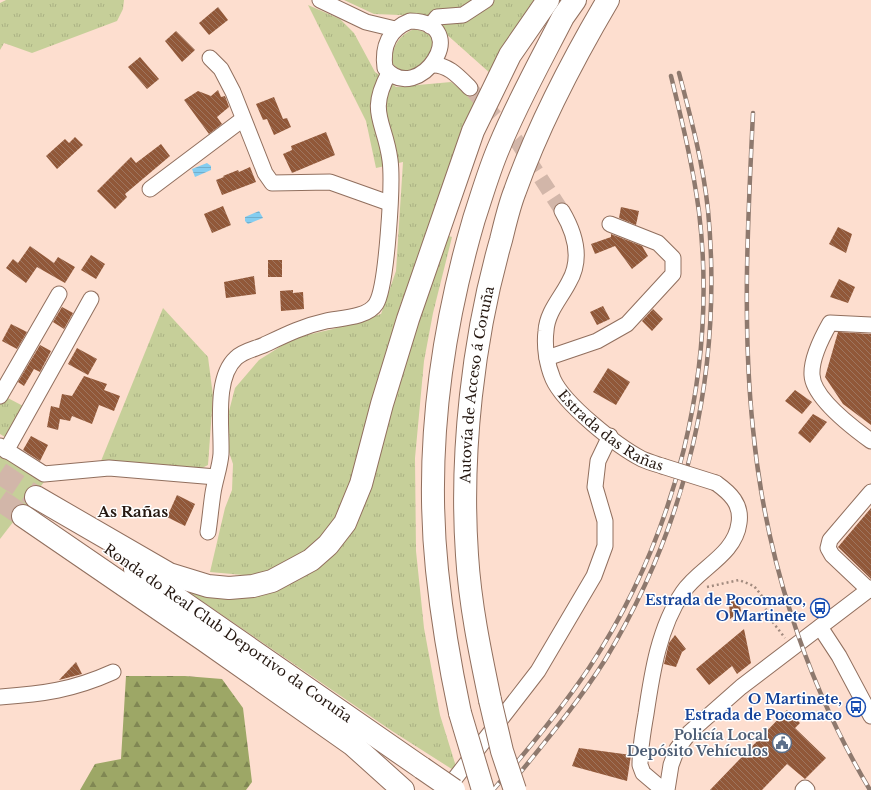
<svg xmlns="http://www.w3.org/2000/svg" width="871" height="790" font-family="'Libre Baskerville',serif">
<style>
.grass{fill:url(#grass-tufts)}
.forest{fill:url(#forest-firs)}
.park{fill:#c6cf99}
.water{fill:url(#water-rules)}
.building{fill:url(#building-back-hatch)}
.lines{fill:none;stroke-linecap:round;stroke-linejoin:round}
.minor-tunnel{stroke:#d2b6a9;stroke-width:15;stroke-dasharray:15 8;stroke-linecap:butt}
.highway-tunnel{stroke:#d2b6a9;stroke-width:22;stroke-dasharray:22 11;stroke-linecap:butt}
.minor-casing{stroke:#916f5e;stroke-width:17}
.highway-casing{stroke:#916f5e;stroke-width:24}
.path{stroke:#a18a7e;stroke-width:2.5;stroke-dasharray:2 3;stroke-linecap:butt}
.minor{stroke:#fff;stroke-width:15}
.highway{stroke:#fff;stroke-width:22}
.rail-casing{stroke:#8e796e;stroke-width:4.5}
.rail{stroke:#fff;stroke-width:3;stroke-dasharray:9;stroke-linecap:butt}
.minor-bridge-casing{stroke:#916f5e;stroke-width:17;stroke-linecap:butt}
.highway-bridge-casing{stroke:#916f5e;stroke-width:24;stroke-linecap:butt}
.minor-bridge{stroke:#fff;stroke-width:15}
.highway-bridge{stroke:#fff;stroke-width:22}
.labels{text-anchor:middle;stroke-width:3;stroke-linejoin:round;paint-order:stroke}
.street-label{font-size:14px;fill:#251811;stroke:#fff}
.transit-label{font-size:14px;font-weight:bold;fill:#164399;stroke:#fff;text-anchor:end}
.service-label{font-size:14px;font-weight:bold;fill:#4e5e75;stroke:#fff;text-anchor:end}
.neighbourhood-label{font-size:15px;font-weight:bold;fill:#251811;stroke:#fff}
</style>
<defs>
<pattern id="grass-tufts" width="24" height="20" patternUnits="userSpaceOnUse"><rect width="24" height="20" fill="#c6cf99"/><path d="M3 7l-1-3M5 7V3M7 7l1-3M15 17l-1-3M17 17v-4M19 17l1-3" fill="none" stroke="#aab183"/></pattern>
<pattern id="forest-firs" width="22" height="20" patternUnits="userSpaceOnUse"><rect width="22" height="20" fill="#9da766"/><path d="M5 1l3.5 6h-7zM16 11l3.5 6h-7z" fill="#808753"/></pattern>
<pattern id="water-rules" width="6" height="5" patternUnits="userSpaceOnUse"><rect width="6" height="5" fill="#84cdf0"/><path d="M0 2.5h6" fill="none" stroke="#72afcd"/></pattern>
<pattern id="building-back-hatch" width="6" height="6" patternUnits="userSpaceOnUse"><rect width="6" height="6" fill="#915839"/><path d="M-1 5l2 2M0 0l6 6M5-1l2 2" fill="none" stroke="#9e755f"/></pattern>
</defs>
<rect width="100%" height="100%" fill="#fddecf"/>
<g class="grass">
<path d="M6,0H124L123,9L117,21L32,53L4,43L0,50V3Z"/>
<path d="M344,0H540L491,74L426,16L374,14Z"/>
<path d="M308,5L340,19L354,33L375,72L396,87L451,82L478,102L400,306L371,404L356,466L341,508L329,528L310,547L286,565L254,576L210,572L225,508L232,490L233,464L228,449V415L235,388L259,360L294,338L333,329L381,314L396,271L403,162L376,168L366,121Z"/>
<path d="M414,29C452,35 428,73 400,71L392,63C392,46 399,35 414,29Z"/>
<path d="M443,235L452,237L433,313L424,361L415,458L416,551L424,628L440,715L458,773L392,731L190,593L191,590L264,593L299,580L338,547Z"/>
<path d="M163,308L208,357L213,396L208,465L196,471L101,461Z"/>
<path d="M4,396L25,407L5,437L0,434V402Z"/>
</g>
<path class="forest" d="M126,676H185L222,679L243,708L252,782L246,790H80L95,764L121,759Z"/>
<path class="park" d="M0,452L44,482L0,539Z"/>
<g class="water">
<path d="M207,163L211,166V170L195,177L192,169Z"/>
<path d="M259,211L263,218L248,224L245,221V217Z"/>
</g>
<g class="building">
<path d="M218,7L228,20L209,35L199,23Z"/>
<path d="M176,31L195,50L182,62L165,41Z"/>
<path d="M140,57L159,79L147,89L128,67Z"/>
<path d="M218,90L221,97L225,96L229,107L217,117L222,124L209,134L184,100L198,91L211,96Z"/>
<path d="M274,97L283,119L287,118L291,127L274,135L267,119L263,120L256,104Z"/>
<path d="M326,132L335,155L292,173L283,154L292,150L291,146Z"/>
<path d="M75,137L83,145L57,169L46,156L65,139L69,143Z"/>
<path d="M161,144L170,156L125,194L127,197L115,209L97,191L131,157L136,163Z"/>
<path d="M250,167L256,182L222,195L216,180L224,177L223,176L238,170L239,172Z"/>
<path d="M223,206L231,225L212,233L204,214Z"/>
<path d="M621,207L639,211L636,225L619,218Z"/>
<path d="M838,227L852,234L846,253L829,244Z"/>
<path d="M611,234L642,246L648,256L632,269L615,246L595,254L591,244L611,237Z"/>
<path d="M30,246L54,263L58,257L75,267L65,283L37,267L26,283L6,268L13,259L18,263Z"/>
<path d="M91,255L105,264L96,279L81,270Z"/>
<rect x="268" y="260" width="14" height="17"/>
<path d="M254,276L256,294L226,298L224,282Z"/>
<path d="M839,279L855,287L848,303L830,297Z"/>
<path d="M293,290V293L303,292L304,309L281,311L280,291Z"/>
<path d="M603,306L610,319L597,325L590,312Z"/>
<path d="M62,307L73,313L64,329L53,322Z"/>
<path d="M653,309L663,319L652,331L642,321Z"/>
<path d="M11,324L27,332L17,349L2,341Z"/>
<path d="M838,332L871,334V425L843,404L825,377Z"/>
<path d="M40,345L51,351L40,372L34,369L24,386L18,382Z"/>
<path d="M77,348L97,359L88,375L68,364Z"/>
<path d="M608,368L630,382L616,405L593,392Z"/>
<path d="M84,376L107,384L104,390L120,396L114,411L99,405L92,424L72,416L70,421L60,419L58,430L47,427L51,406L59,408L62,394L72,396Z"/>
<path d="M795,390L812,402L802,414L785,401Z"/>
<path d="M813,414L827,422L810,443L798,433Z"/>
<path d="M31,436L48,445L40,461L23,450Z"/>
<path d="M177,495L195,504L185,526L167,517Z"/>
<path d="M871,508V579L838,547Z"/>
<path d="M739,600L741,611L730,619L729,602Z"/>
<path d="M744,629L751,663L737,674L732,666L709,685L696,669Z"/>
<path d="M675,635L686,649L682,652L676,667L664,664L669,643Z"/>
<path d="M76,662L82,674L59,680Z"/>
<path d="M787,710L800,723L795,728L826,758L805,779L787,764L762,790H710Z"/>
<path d="M579,748L631,755L627,781L572,766Z"/>
</g>
<g class="lines">
<path class="minor-tunnel" d="M470,88L516,140L562,211"/>
<g class="highway-tunnel">
<path d="M0,473L36,497"/>
<path d="M0,500L23,516"/>
</g>
<g class="minor-casing">
<g id="minor">
<path d="M320,0L366,22L395,29"/>
<path d="M410,21C476,22 418,108 385,68C382,47 389,29 410,21Z"/>
<path d="M430,26L437,17L463,15L486,0"/>
<path d="M210,58L221,69L233,92L265,173L272,183L330,182L389,203"/>
<path d="M432,65C448,64 459,77 470,88"/>
<path d="M150,189L243,119"/>
<path id="s1" d="M562,211C575,233 583,258 569,282C561,298 547,312 546,331C544,346 547,365 553,379C564,404 617,446 642,459C649,462 656,464 662,466"/>
<path d="M871,325L830,323C822,337 811,358 812,375C813,398 853,428 871,441"/>
<path d="M547,358L597,341L627,324L673,274V258L658,243L610,224"/>
<path d="M0,396L59,294"/>
<path d="M0,446L44,474L109,468L216,477"/>
<path d="M6,451L91,299"/>
<path d="M208,532C210,519 211,506 213,493C215,480 220,467 221,454C222,427 214,378 236,358C243,351 255,349 264,345C285,335 303,326 326,321C340,318 367,318 376,304C387,287 393,182 390,160C385,121 367,113 389,73"/>
<path d="M869,590L832,555L828,548L830,540L871,492"/>
<path d="M820,627L839,656L871,716"/>
<path d="M0,697C43,694 73,690 113,672"/>
<path d="M446,790L538,671L594,576L605,546V521L595,487L598,461L610,436"/>
<path d="M663,790L643,773L640,765C640,748 643,731 646,714C652,673 659,627 683,592C699,568 735,555 739,523C742,504 730,493 716,483"/>
<path d="M667,790L671,765L677,749L690,732L741,687L871,588"/>
<path d="M803,790L805,788L807,790"/>
</g>
</g>
<g class="highway-casing">
<g id="highway">
<path d="M36,497L169,574L208,586L229,588L253,586L272,581L311,560L328,545L345,523L361,484L382,404L408,319L473,131L510,55L548,0"/>
<path d="M23,516L204,640L353,745L403,790"/>
<path d="M135,569L422,768"/>
<path id="s2" d="M490,700C480,652 470,604 467,555C460,454 473,338 501,240C505,224 509,206 515,191C539,124 572,61 608,0"/>
<path d="M460,713C450,666 442,619 437,570C425,453 441,332 474,219C482,195 489,170 499,147C517,103 541,60 563,17L575,0"/>
</g>
</g>
<path class="path" d="M707,587L739,580L754,586L762,596L768,616L785,638"/>
<use href="#minor" class="minor"/>
<use href="#highway" class="highway"/>
<g class="rail-casing">
<g id="rail">
<path d="M753,113C748,218 742,324 753,429C765,555 805,681 870,790"/>
<path d="M493,790C527,751 560,711 589,668C676,536 718,370 699,212C693,166 682,121 671,76"/>
<path d="M506,790C540,748 576,706 605,660C688,523 723,369 708,210C703,163 691,118 679,73"/>
</g>
</g>
<use href="#rail" class="rail"/>
<g class="minor-bridge-casing">
<path id="minor-bridge" d="M662,466L716,483"/>
</g>
<g class="highway-bridge-casing">
<g id="highway-bridge">
<path d="M490,700L502,751L515,790"/>
<path d="M460,713L483,790"/>
<path d="M422,768L454,790"/>
</g>
</g>
<use href="#minor-bridge" class="minor-bridge"/>
<use href="#highway-bridge" class="highway-bridge"/>
</g>
<defs>
<g id="bus-ring" transform="scale(1)"><circle r="9.5" fill="#fff" stroke="#1a4fb4" stroke-width="1.5"/><path d="M-5-6H5V4H4V6H2V4H-2V6H-4V4H-5ZM-3.5-4V0h7V-4ZM-3.5 1.2v1.5H-2V1.2ZM2 1.2v1.5H3.5V1.2Z" fill="#1a4fb4"/></g>
<g id="civic-ring" transform="scale(1)"><circle r="9.5" fill="#fff" stroke="#5c6f8a" stroke-width="1.5"/><path d="M-.6-6.5H3V-4.5H.6V-3L4-1V1h2V6H-6V1h2V-1L-.6-3ZM-1.2 2.5V6h2.4V2.5Z" fill="#5c6f8a"/></g>
</defs>
<g fill-rule="evenodd">
<use href="#bus-ring" x="820" y="608"/>
<use href="#bus-ring" x="856" y="707"/>
<use href="#civic-ring" x="782" y="743"/>
</g>
<g class="labels">
<g class="street-label">
<text dy="5" stroke="none"><textPath href="#s2" startOffset="318">Autovía de Acceso á Coruña</textPath></text>
<text dy="5" stroke="none"><textPath href="#s1" startOffset="258">Estrada das Rañas</textPath></text>
<text transform="translate(228 633) rotate(35)" y="5">Ronda do Real Club Deportivo da Coruña</text>
</g>
<g class="transit-label">
<text x="806" y="605">Estrada de Pocomaco,<tspan x="806" dy="16">O Martinete</tspan></text>
<text x="842" y="704">O Martinete,<tspan x="842" dy="16">Estrada de Pocomaco</tspan></text>
</g>
<g class="service-label">
<text x="768" y="740">Policía Local<tspan x="768" dy="16">Depósito Vehículos</tspan></text>
</g>
<g class="neighbourhood-label">
<text x="133" y="517">As Rañas</text>
</g>
</g>
</svg>
